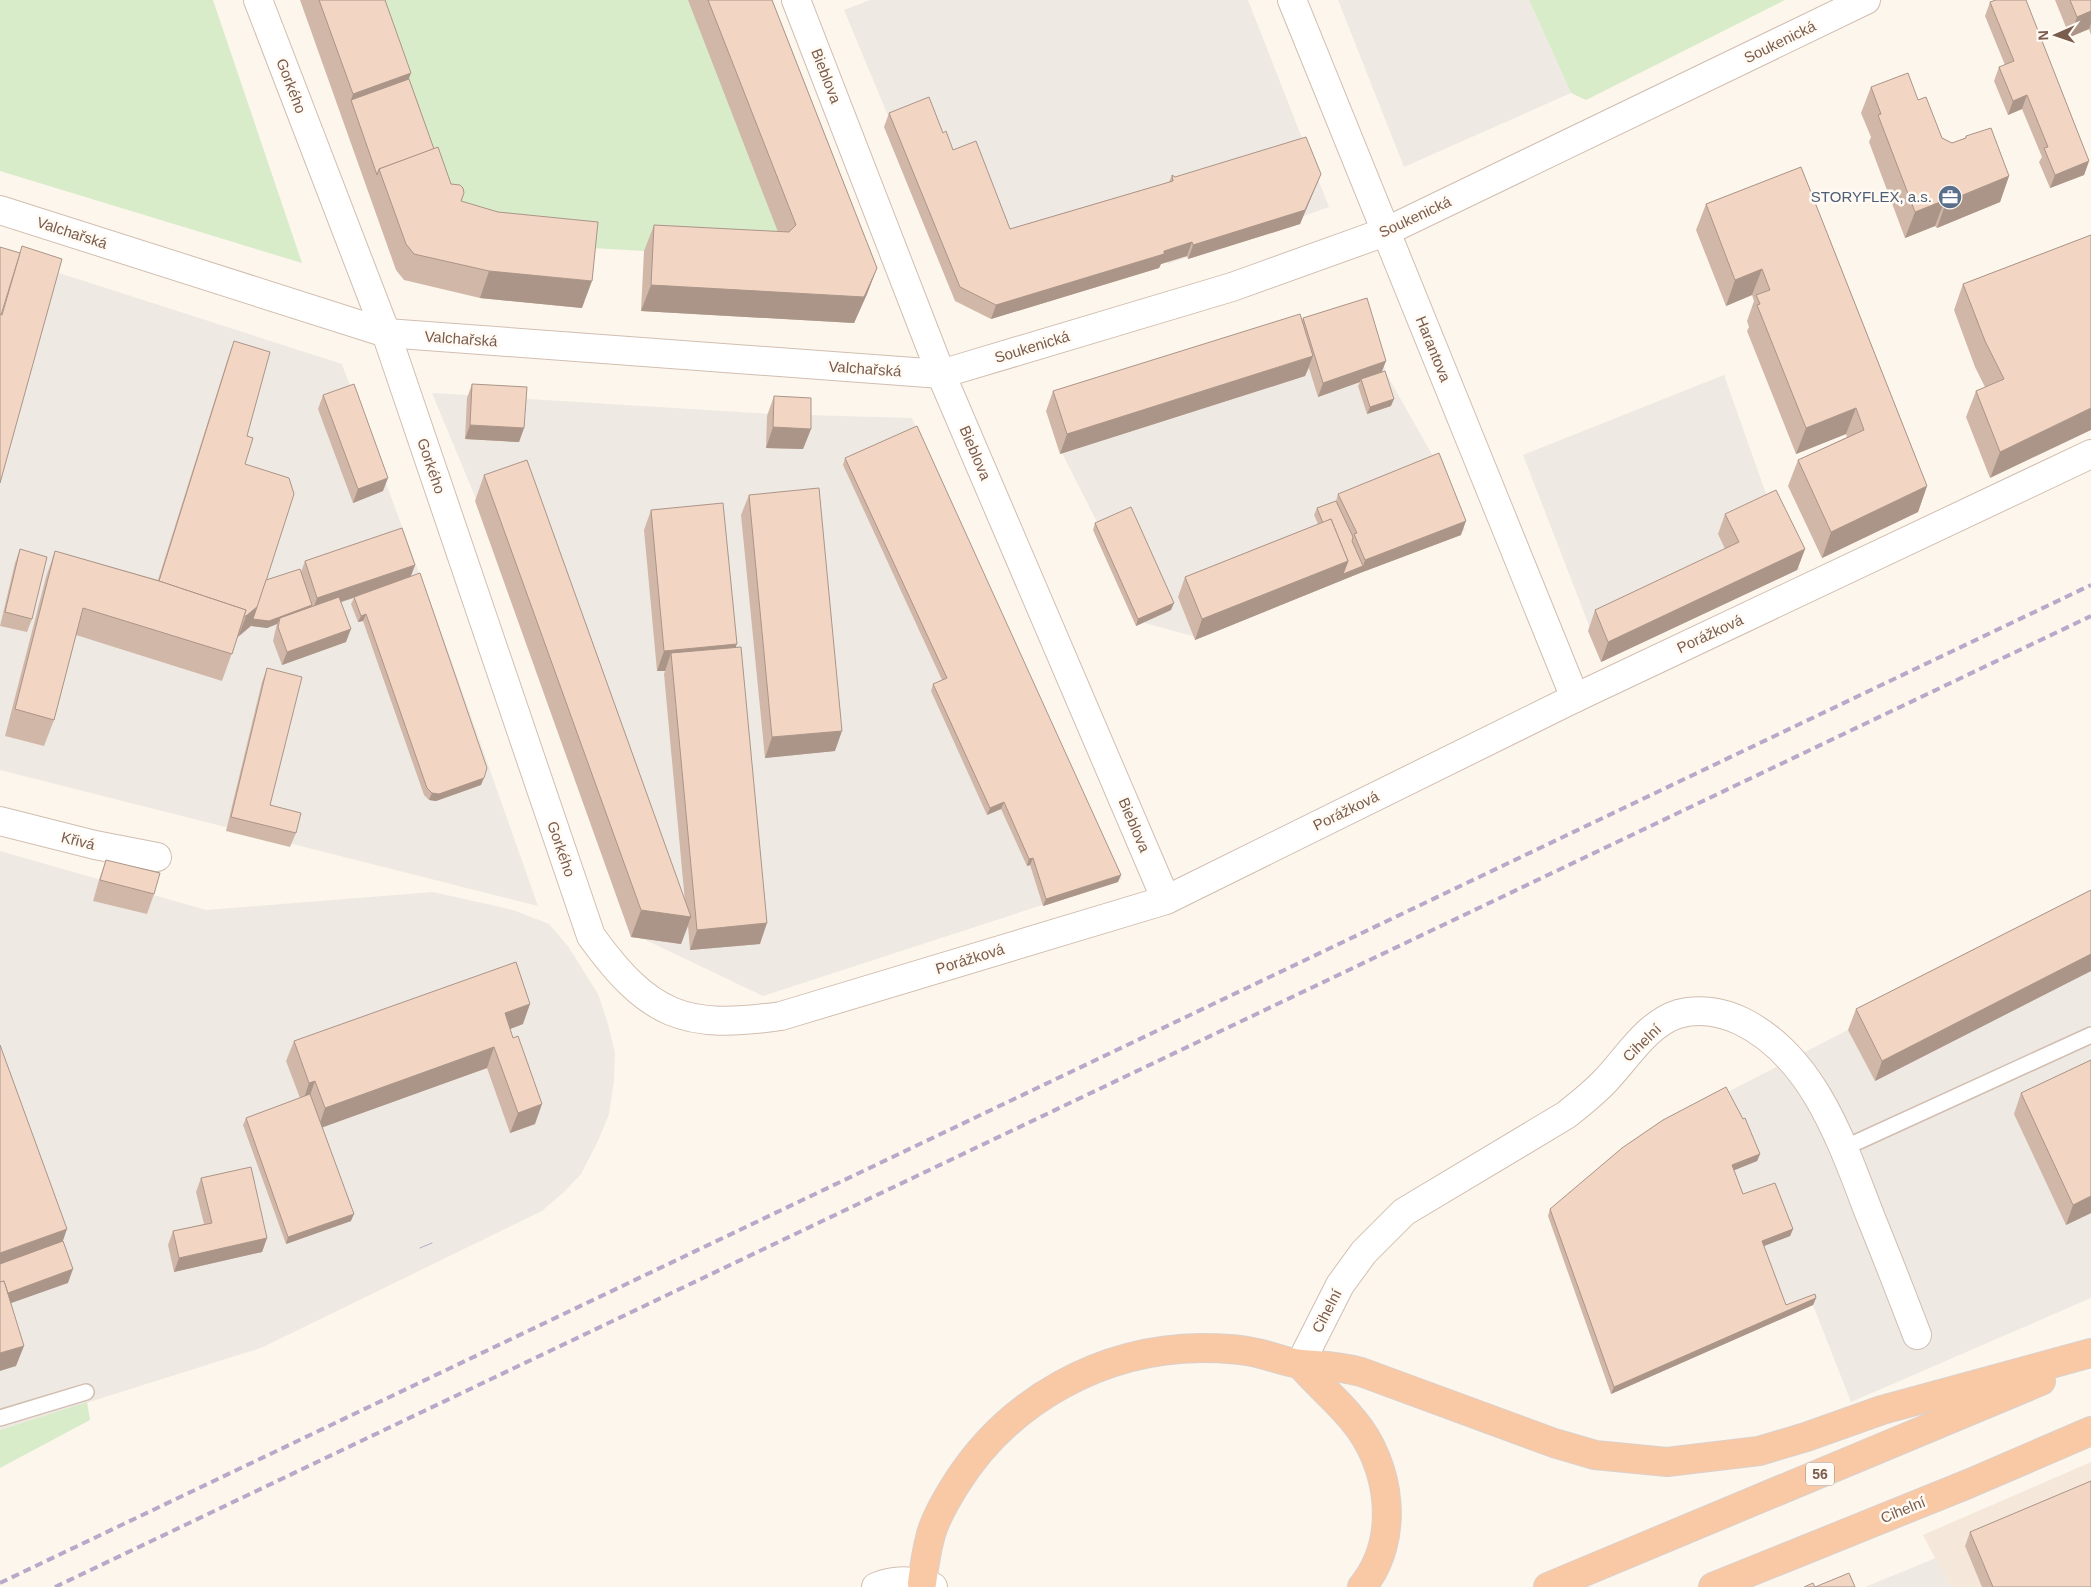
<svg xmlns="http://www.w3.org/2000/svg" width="2091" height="1587" font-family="Helvetica,sans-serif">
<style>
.residential{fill:#f5e8da}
.industrial{fill:#efe9e4}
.green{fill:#d8ecc9}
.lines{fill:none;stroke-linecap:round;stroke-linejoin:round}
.service-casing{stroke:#d1beb0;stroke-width:18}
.minor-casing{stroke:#d1beb0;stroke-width:30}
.tertiary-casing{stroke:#d1beb0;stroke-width:30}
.trunk-casing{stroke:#dad1cd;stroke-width:30}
.service{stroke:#fff;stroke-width:15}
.minor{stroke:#fff;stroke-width:28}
.tertiary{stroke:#fff;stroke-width:28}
.trunk{stroke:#f9c8a4;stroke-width:28}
.tram{stroke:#b9a8c9;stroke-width:1}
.rail{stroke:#b9a8c9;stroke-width:4;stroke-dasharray:8 5;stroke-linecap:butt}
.wall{fill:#d1b7a8}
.shaded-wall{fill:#aa9588}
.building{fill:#f3d5c3;stroke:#aa9588}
.labels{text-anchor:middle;stroke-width:5;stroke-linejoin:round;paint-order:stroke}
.shield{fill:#fffaf3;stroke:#a28b7f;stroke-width:1}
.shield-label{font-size:14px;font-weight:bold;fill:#7a5c4d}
.street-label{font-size:15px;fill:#7a5c4d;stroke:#fffaf3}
.service-label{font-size:15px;fill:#4e5e75;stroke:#fffaf3;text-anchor:end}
</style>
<rect width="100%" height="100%" fill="#fdf6ec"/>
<path class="residential" d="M2091,1462V1587H1950L1923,1535Z"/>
<g class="industrial">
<path d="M870,0H1248L1329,207L1168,264L1146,197L1011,238L950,160L927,108L891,123L844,10Z"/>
<path d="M1338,0H1529L1571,93L1404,167Z"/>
<path d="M0,254L342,364L448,651L538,906L0,770Z"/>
<path d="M1366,311L1387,375L1438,465L1465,530L1200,638L1141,622L1099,526L1062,453Z"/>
<path d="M1724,375L1771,508L1800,569L1605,660L1590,628L1523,455Z"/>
<path d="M432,393L772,414L912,418L1122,879L763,996L633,934L476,499Z"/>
<path d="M0,851L206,910L433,892L513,910L549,924L568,946L598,994L608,1024L615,1053L614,1081L609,1114L598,1141L581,1174L564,1192L542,1211L261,1348L0,1430Z"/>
<path d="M2091,904V1298L1851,1402L1813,1305L1611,1394L1660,1127Z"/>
<path d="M1936,1558L1950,1587H1865Z"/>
</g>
<g class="green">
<path d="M0,0H213L302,263L0,171Z"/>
<path d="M370,0H693L789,247L644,251L592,248L457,224Z"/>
<path d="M1529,0H1785L1586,100L1571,93Z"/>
<path d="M87,1402L90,1420L0,1468V1430Z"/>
</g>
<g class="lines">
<g class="service-casing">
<g id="service">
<path d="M1844,1148L2091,1035"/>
<path d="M0,1418L86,1392"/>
</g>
</g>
<g class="minor-casing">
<g id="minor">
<path d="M258,0L386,333L591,936C649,1016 684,1030 781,1016L1166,900L1575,698L2091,454"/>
<path d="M796,0L941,374L1166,900"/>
<path d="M1292,0L1575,698"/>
<path d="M0,210L386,333L941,374L1232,287L1385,232L1866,0"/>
<path d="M0,821L95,845L157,857"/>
<path d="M1300,1364L1340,1285L1364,1252L1404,1212L1566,1115C1580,1104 1594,1093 1606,1080C1627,1058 1647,1024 1678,1014C1699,1008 1722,1012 1741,1021C1815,1057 1843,1146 1871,1218C1887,1257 1902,1296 1917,1335"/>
</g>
</g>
<g class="tertiary-casing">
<path id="tertiary" d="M876,1587C895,1579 914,1580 933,1587"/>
</g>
<g class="trunk-casing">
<g id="trunk">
<path d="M1300,1364C1317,1384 1337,1400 1353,1420C1391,1465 1401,1539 1362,1587"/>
<path d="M922,1583C924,1568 926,1553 930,1538C934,1520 946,1500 956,1484C1009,1400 1102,1349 1201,1348C1219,1348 1240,1349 1257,1353C1272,1356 1287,1363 1302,1364C1324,1366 1339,1366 1361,1372L1554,1443L1595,1455L1667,1462L1759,1451L1806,1437L1882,1410L2091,1353"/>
<path d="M1548,1587L2041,1381"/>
<path d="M1713,1587L1968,1484L2091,1431"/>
</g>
</g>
<use href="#service" class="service"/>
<use href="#minor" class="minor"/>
<use href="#tertiary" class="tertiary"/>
<use href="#trunk" class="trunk"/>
<path class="tram" d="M420,1248L432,1243"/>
<g class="rail">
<path d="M0,1583L2091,585"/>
<path d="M55,1587L2091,616"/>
</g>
</g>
<g class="wall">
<path d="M300,0H385L409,79L434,149L451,184L464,193L461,202L582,308L480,298L404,280L396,270Z"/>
<path d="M688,0H772L877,268L867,294L854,323L641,311L644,251L654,225L778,232Z"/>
<path d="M2055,0H2091V35L2089,29L2070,37Z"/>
<path d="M1990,2L2089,161L2084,175L2050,188L2039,162L2042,157L2022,109L2008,115L1994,81L1999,67L2005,65L1985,16Z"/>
<path d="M1871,87L1918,100L1942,138L1952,143L1965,138L1966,136L2009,176L2000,202L1937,228L1935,226L1905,238L1869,142L1871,137L1861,113Z"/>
<path d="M889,113L943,133L953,150L1010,229L1169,182L1172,175L1175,177L1321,174L1300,224L1188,259L1187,256L1161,264L1159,268L991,319L955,301L884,127Z"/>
<path d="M1801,167L1927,486L1918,512L1822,558L1788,486L1798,460L1847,437L1846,434L1796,454L1747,331L1749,327L1747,321L1754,301L1752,295L1726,306L1696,230L1706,204Z"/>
<path d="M2091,235L1990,478L1966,417L1976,391L1985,387L1975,367L1954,310L1963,284Z"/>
<path d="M1303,318L1382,372L1391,406L1367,414L1358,386L1360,382L1318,397L1309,368L1305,376L1060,454L1046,411L1053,391L1302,320Z"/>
<path d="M234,341L247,436L245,464L266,580L301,572L305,561L415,565L411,576L481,785L436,801L429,800L424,795L363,621L358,622L351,604L354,598L341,602L346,642L282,665L273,641L275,632L277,624L267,628L251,625L238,636L222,681L76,635L54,720L44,746L5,736L46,577L55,551L158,580L227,361Z"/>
<path d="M472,384L524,428L519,442L465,439L467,398Z"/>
<path d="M323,395L383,491L353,503L318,409Z"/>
<path d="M774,396L811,429L803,449L766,448L767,416Z"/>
<path d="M845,458L1118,882L1043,906L1030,865L1027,866L1001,809L987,815L931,691L933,684L942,680L843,465Z"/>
<path d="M484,475L685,902L664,674L665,671H657L644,530L651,510L735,647L760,944L690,950L688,926L681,944L631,937L475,501Z"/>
<path d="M1338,494L1461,535L1360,573L1195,640L1178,597L1185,577L1318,524L1314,515L1317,508L1336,501Z"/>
<path d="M749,495L835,751L765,758L741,515Z"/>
<path d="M1725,514L1805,549L1797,570L1601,662L1588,631L1595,610L1725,549L1718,534Z"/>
<path d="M1095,523L1171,610L1136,626L1093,530Z"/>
<path d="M20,549L32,619L27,632L0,626L15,563Z"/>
<path d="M267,668L270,805L296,833L290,847L226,831L262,682Z"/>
<path d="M106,860L154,894L147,914L93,901L99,880Z"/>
<path d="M2091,890V971L1875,1081L1848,1030L1856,1009Z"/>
<path d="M523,1024L510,1029L535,1124L510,1133L487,1068L322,1127L351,1221L286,1244L243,1125L246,1118L300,1098L286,1061L294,1041Z"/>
<path d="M2091,1060V1213L2066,1225L2014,1114L2021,1093Z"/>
<path d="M1760,1154L1757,1161L1734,1170L1743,1194L1793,1229L1790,1236L1764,1246L1786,1305L1816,1298L1813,1305L1611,1394L1548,1216L1550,1209Z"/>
<path d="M201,1178L267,1238L262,1252L174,1272L168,1245L173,1231L204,1224L196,1192Z"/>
<path d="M1970,1532L2091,1587H1982L1965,1546Z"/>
</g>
<g class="shaded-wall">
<path d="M2091,11V23L2089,29L2070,37L2077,17Z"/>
<path d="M411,73L401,100H351L353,94Z"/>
<path d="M2027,95L2022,109L2008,115L2013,101Z"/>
<path d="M2089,161L2084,175L2050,188L2055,175Z"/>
<path d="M1321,174L1300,224L1188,259L1193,245Z"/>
<path d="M2009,176L2000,202L1937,228L1946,202Z"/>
<path d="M1945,200L1935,226L1905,238L1915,212Z"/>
<path d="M1192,242L1187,256L1161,264L1159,268L991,319L996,305Z"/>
<path d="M877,268L867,294L854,323L641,311L651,285Z"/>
<path d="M1762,269L1752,295L1726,306L1735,280Z"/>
<path d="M489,271L592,281L582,308L480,298Z"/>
<path d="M1313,356L1305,376L1060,454L1067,434Z"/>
<path d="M1386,361L1381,374L1361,379L1360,382L1318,397L1323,383Z"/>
<path d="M1394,399L1391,406L1367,414L1370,407Z"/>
<path d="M1856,408L1846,434L1796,454L1806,428Z"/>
<path d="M2091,408V430L1990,478L2000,452Z"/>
<path d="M470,425L524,428L519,442L465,439Z"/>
<path d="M773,427L811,429L803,449L766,448Z"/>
<path d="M388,478L383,491L353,503L358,489Z"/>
<path d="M1927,486L1918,512L1822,558L1831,532Z"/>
<path d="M1466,521L1461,535L1360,573L1195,640L1202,619L1348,561L1363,566L1365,560Z"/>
<path d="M1805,549L1797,570L1601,662L1608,642Z"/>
<path d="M415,565L410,578L312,612L317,598Z"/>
<path d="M1174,603L1171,610L1136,626L1138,619Z"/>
<path d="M312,605L310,612L280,618L277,624L267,628L251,626L253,619Z"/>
<path d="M258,606L251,626L238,637L246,616Z"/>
<path d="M366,614L363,621L358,622L361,616Z"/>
<path d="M351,629L346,642L282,665L287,652Z"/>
<path d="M737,644L729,664L671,653L665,671H657L664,651Z"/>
<path d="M842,731L835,751L765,758L772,737Z"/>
<path d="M484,778L481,785L436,801L429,800L432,793Z"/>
<path d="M1004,802L1001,809L987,815L990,808Z"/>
<path d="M1033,858L1030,865L1027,866L1029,859Z"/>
<path d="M1121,875L1118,882L1043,906L1046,899Z"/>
<path d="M641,910L691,917L681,944L631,937Z"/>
<path d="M767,923L760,944L690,950L697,930Z"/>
<path d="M2091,954V971L1875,1081L1882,1061Z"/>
<path d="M530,1004L523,1024L497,1034L505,1013Z"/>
<path d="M494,1047L487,1068L318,1129L325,1108Z"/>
<path d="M315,1081L308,1101L302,1104L309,1083Z"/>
<path d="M542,1104L535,1124L510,1133L518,1113Z"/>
<path d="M1760,1154L1757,1161L1730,1172L1732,1165Z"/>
<path d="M2091,1196V1213L2066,1225L2073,1205Z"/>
<path d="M354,1214L351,1221L286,1244L288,1237Z"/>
<path d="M67,1229L58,1255L0,1276V1253Z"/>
<path d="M1793,1229L1790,1236L1759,1248L1762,1241Z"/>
<path d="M267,1238L262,1252L174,1272L179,1258Z"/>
<path d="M73,1269L68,1283L0,1307L4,1294Z"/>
<path d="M1816,1298L1813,1305L1611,1394L1614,1387Z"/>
<path d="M24,1346L16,1366L0,1371V1353Z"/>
</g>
<g class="building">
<path d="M319,0H385L411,73L353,94Z"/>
<path d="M708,0H772L877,268L864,297L651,285L654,225L789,232L796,225Z"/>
<path d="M1996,0H2026L2089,161L2055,175L2044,148L2048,147L2027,95L2013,101L1999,67L2014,61L1990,2Z"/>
<path d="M2070,0H2091V11L2077,17Z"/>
<path d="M1908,73L1918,100L1926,97L1942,138L1952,143L1966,138V136L1991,128L2009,176L1946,202L1945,200L1915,212L1878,115L1881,114L1871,87Z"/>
<path d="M409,79L434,149L379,169L377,175L351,100Z"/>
<path d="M929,97L943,133L946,131L953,150L976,141L1010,229L1173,181L1172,175L1175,177L1306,137L1321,174L1305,210L1193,245L1192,242L1164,251V254L996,305L960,287L889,113Z"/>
<path d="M438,147L451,184L460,185L463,188L464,193L461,201L498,212L598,222L592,281L489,271L414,254L406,244L379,169Z"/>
<path d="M1801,167L1927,486L1831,532L1798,460L1864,430L1856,408L1806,428L1757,305L1760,304L1756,295L1770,290L1762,269L1735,280L1706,204Z"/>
<path d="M2091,235V408L2000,452L1976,391L2004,379L1985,341L1963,284Z"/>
<path d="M22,246L62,259L0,483V314L2,315Z"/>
<path d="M0,247L20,253L1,315L0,314Z"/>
<path d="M1367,298L1386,361L1323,383L1303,318Z"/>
<path d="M1300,314L1313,356L1067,434L1053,391Z"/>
<path d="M234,341L270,352L247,436L253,438L245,464L289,478L294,494L258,606L246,616H244L246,610L159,581Z"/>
<path d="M1385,371L1394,399L1370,407L1361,379Z"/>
<path d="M354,384L388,478L358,489L323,395Z"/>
<path d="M472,384L527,387L524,428L470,425Z"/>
<path d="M774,396L811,398V429L773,427Z"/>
<path d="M917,426L1121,875L1046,899L1033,858L1029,859L1004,802L990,808L933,684L947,678L845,458Z"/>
<path d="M1439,453L1466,521L1365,560L1354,534L1357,533L1338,494Z"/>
<path d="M527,460L691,917L641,910L484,475Z"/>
<path d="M819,488L842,731L772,737L749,495Z"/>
<path d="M1776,490L1805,549L1608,642L1595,610L1739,542L1725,514Z"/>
<path d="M1336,501L1353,537L1352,541L1363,566L1343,574L1348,561L1331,519L1323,523L1317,508Z"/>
<path d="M723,503L737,644L664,651L651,510Z"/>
<path d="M1131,507L1174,603L1138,619L1095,523Z"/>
<path d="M1331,519L1348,561L1202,619L1185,577Z"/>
<path d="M402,528L415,565L317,598L305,561Z"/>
<path d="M20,549L47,557L32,619L5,612Z"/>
<path d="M55,551L159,581L246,610L232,654L83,608L54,720L15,709Z"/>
<path d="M300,569L312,605L269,621L253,619L266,580Z"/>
<path d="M420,573L487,768L484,778L439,794L432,793L427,788L366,614L361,616L354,597Z"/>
<path d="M339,597L351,629L287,652L278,627L280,618Z"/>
<path d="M741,647L767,923L697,930L671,653Z"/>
<path d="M267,668L302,677L270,805L301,813L296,833L231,817Z"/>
<path d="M106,860L160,873L154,894L100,880Z"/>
<path d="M2091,890V954L1882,1061L1856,1009Z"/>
<path d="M516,962L530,1004L505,1013L513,1038L518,1036L542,1104L518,1113L494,1047L325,1108L315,1081L309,1083L294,1041Z"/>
<path d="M0,1045L67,1229L0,1253Z"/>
<path d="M2091,1060V1196L2073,1205L2021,1093Z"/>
<path d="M1726,1087L1743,1119L1745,1118L1760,1154L1732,1165L1743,1194L1775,1183L1793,1229L1762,1241L1786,1305L1815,1294L1816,1298L1614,1387L1550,1209L1622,1148L1663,1120Z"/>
<path d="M310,1094L354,1214L288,1237L246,1118Z"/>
<path d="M251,1167L267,1238L179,1258L173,1231L212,1223L201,1178Z"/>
<path d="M63,1241L73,1269L8,1293L4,1281L0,1282V1264Z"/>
<path d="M4,1281L24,1346L0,1353V1282Z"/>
<path d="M2091,1481V1587H1993L1970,1532Z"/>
<path d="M1849,1573L1855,1587H1804L1813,1583L1815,1587Z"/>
</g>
<defs>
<g id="office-disc" transform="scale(1.25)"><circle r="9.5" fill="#5c6f8a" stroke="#fffaf3"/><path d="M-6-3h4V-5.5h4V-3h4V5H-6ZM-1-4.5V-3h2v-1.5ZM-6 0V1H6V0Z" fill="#fff"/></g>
</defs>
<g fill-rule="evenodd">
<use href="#office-disc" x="1950" y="197"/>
</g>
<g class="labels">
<rect class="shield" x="1806" y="1462.5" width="28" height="23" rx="4"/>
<g class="shield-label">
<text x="1820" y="1479">56</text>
</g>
<g class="street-label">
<text transform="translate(1780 42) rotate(-26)" y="5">Soukenická</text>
<text transform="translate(826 76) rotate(69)" y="5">Bieblova</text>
<text transform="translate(291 86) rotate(69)" y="5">Gorkého</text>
<text transform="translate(1415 217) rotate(-25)" y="5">Soukenická</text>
<text transform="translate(72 233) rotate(18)" y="5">Valchařská</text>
<text transform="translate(461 339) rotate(4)" y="5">Valchařská</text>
<text transform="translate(1032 347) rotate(-17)" y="5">Soukenická</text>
<text transform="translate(1433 349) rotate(68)" y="5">Harantova</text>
<text transform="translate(865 369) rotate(4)" y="5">Valchařská</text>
<text transform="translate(975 453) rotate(67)" y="5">Bieblova</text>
<text transform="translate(431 466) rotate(71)" y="5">Gorkého</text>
<text transform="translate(1710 634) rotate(-25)" y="5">Porážková</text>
<text transform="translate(1346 811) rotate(-26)" y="5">Porážková</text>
<text transform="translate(1134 825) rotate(67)" y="5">Bieblova</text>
<text transform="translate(78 841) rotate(14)" y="5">Křivá</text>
<text transform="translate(561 849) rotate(71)" y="5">Gorkého</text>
<text transform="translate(970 959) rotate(-17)" y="5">Porážková</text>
<text transform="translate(1642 1043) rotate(-44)" y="5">Cihelní</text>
<text transform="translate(1327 1311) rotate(-63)" y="5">Cihelní</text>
<text transform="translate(1903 1510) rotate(-22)" y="5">Cihelní</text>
</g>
<g class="service-label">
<text x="1932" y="202">STORYFLEX, a.s.</text>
</g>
</g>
<g transform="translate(2056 35) rotate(268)" stroke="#fffaf3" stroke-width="4" paint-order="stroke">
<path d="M0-4L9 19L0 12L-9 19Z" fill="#7a5c4d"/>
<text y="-8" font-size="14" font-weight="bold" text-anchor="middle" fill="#7a5c4d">N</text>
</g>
</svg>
